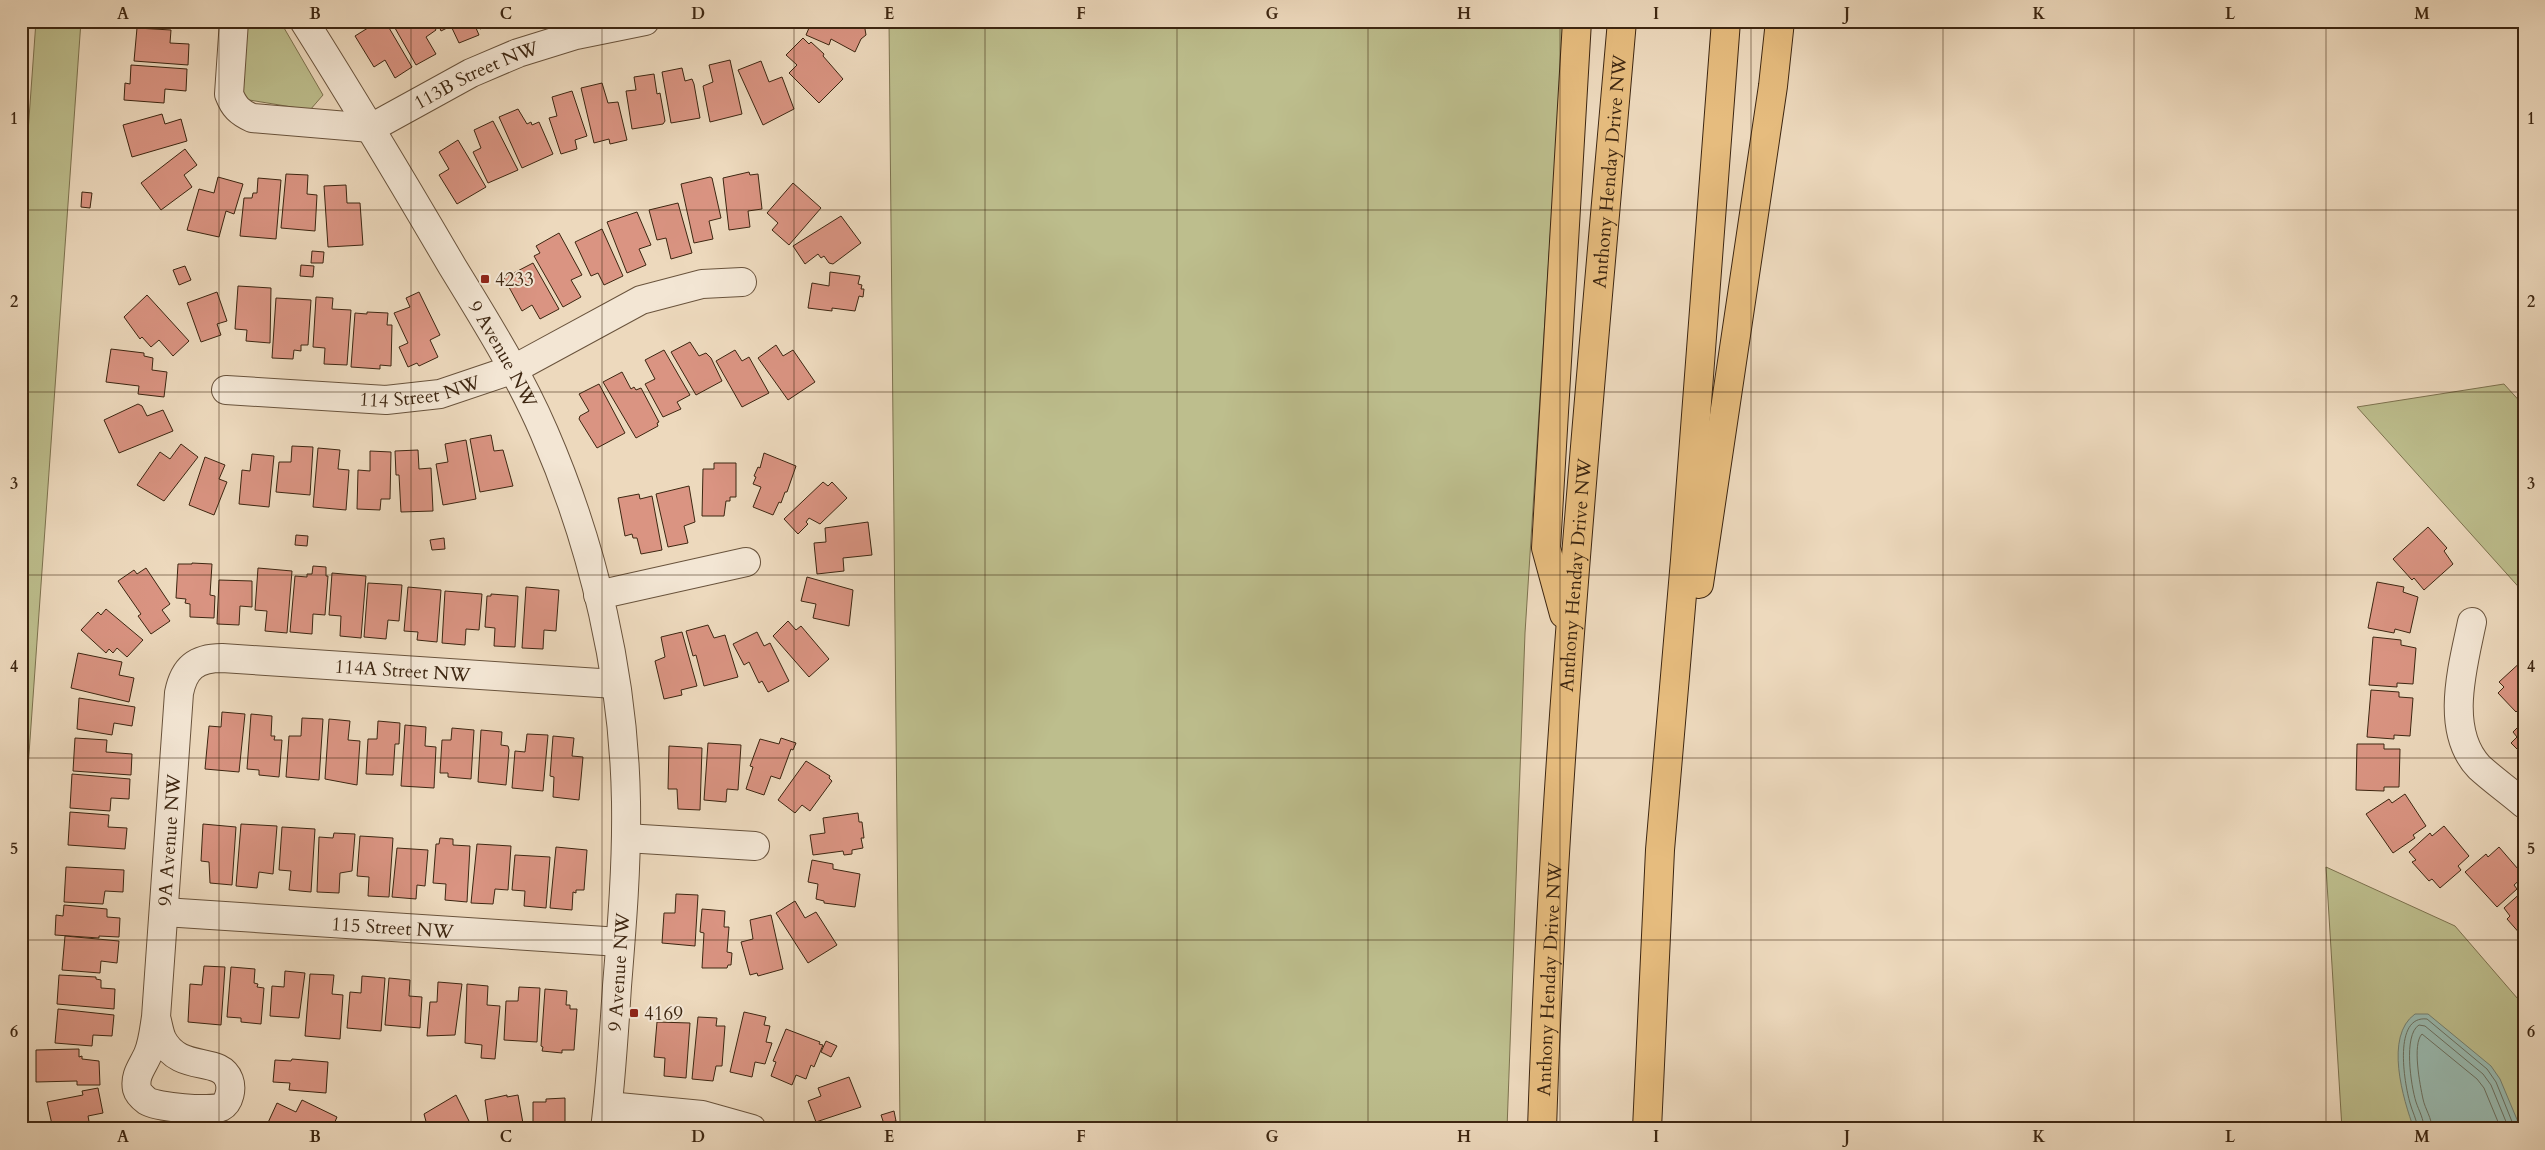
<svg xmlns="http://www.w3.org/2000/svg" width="2545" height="1150" font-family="Cardo,serif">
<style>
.green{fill:#bdbe8d;stroke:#7d724f}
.water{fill:#99bab0;stroke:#747f70}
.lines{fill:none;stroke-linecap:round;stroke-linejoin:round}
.shore{stroke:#6b7060;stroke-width:1}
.building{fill:#da9482;stroke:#3d2611}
.minor-casing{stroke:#69533c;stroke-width:30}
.highway-casing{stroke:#3d2611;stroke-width:30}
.minor{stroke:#f3e6d4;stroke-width:28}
.highway{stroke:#e6bc7e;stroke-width:28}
.grid{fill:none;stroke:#3d2611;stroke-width:1;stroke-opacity:0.55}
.poi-dot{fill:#8f2418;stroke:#f3e6d4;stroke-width:2}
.labels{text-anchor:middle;stroke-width:4;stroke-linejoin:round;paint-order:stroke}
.street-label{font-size:19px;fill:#3d2611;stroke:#f3e6d4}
.poi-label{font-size:19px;fill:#3d2611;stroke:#f3e6d4;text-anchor:start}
.neatline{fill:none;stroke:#3d2611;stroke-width:2}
.grid-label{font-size:16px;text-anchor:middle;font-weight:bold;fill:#3d2611}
</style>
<rect width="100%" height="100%" fill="#edd9bd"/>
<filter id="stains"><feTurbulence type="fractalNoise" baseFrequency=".004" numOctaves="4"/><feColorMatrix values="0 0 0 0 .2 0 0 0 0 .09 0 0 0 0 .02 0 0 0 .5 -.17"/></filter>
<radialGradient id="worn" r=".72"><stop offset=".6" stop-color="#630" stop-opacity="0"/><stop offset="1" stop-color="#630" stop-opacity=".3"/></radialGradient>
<g class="green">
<path d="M36,21H81L21,867V229Z"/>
<path d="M246,21H280L323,95L310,110L237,98Z"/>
<path d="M889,21H1564L1525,633L1507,1129H900Z"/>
<path d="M2504,384L2524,406V593L2357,407Z"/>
<path d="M2326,867L2455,926L2524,1006V1129H2342Z"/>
</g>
<path class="water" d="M2415,1014H2428L2491,1066L2500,1079L2521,1129H2414C2403,1099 2384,1036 2415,1014Z"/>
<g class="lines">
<g class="shore">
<path d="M2418,1129C2417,1120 2412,1111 2410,1103C2404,1082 2393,1015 2427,1019L2487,1069L2496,1082L2515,1129"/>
<path d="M2424,1129C2424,1119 2419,1111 2416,1102C2411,1086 2403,1035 2419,1025L2425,1026L2483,1074L2491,1085L2509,1129"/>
<path d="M2432,1129C2432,1118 2425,1109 2423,1099C2420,1085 2412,1044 2422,1034L2477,1079L2484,1088L2501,1129"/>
</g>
</g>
<g class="building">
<path d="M125,21H167V26Z"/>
<path d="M379,21H385L412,67L395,78L385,60L374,67L355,36Z"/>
<path d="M391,21H431L436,30L426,37L436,54L416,65Z"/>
<path d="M437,21H473L479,35L459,43L451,26L441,31Z"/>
<path d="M476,21H499L480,29Z"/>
<path d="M812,21H868L865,29L866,35L861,39L855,52L831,39L829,45L806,35Z"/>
<path d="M137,28L171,30L170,43L189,44L188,65L134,61Z"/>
<path d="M803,38L809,44L811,42L824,54L823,56L843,79L819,103L789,73L797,65L786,55Z"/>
<path d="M730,60L742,114L710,122L703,86L713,82L709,65Z"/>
<path d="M761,61L769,82L782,77L794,109L763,125L738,70Z"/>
<path d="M131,65L187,69L186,91L165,89L164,103L124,100L125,83L130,84Z"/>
<path d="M682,68L685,81L692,79L694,84L700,118L671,123L662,72Z"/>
<path d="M654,74L657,94L660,93L665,121L663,124L632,129L626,91L636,90L634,77Z"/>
<path d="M602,83L608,103L618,102L627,140L610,144L609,139L594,143L581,88Z"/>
<path d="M572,91L587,136L575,140L577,149L561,154L549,118L557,116L552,97Z"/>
<path d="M518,109L527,124L531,122L532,125L539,122L553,154L522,168L499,117Z"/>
<path d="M162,114L165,124L181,119L187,141L132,157L123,125Z"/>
<path d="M493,121L518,170L488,183L473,152L481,148L474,130Z"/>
<path d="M458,140L486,187L457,204L439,175L449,169L439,152Z"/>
<path d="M185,149L197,165L184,175L192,187L161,210L141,183Z"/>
<path d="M749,172L750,175L758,174L762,209L748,211L750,227L729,230L723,178Z"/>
<path d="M286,174L308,175L307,194L317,195L315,231L281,228Z"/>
<path d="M218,177L243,184L234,214L226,211L219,237L187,230L199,189L214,193Z"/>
<path d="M710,177L712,178L721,218L709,221L713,239L694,243L681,184Z"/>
<path d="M258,178L281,180L276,239L240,236L244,198H252L253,193H257Z"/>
<path d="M793,183L821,208L789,245L772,230L778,223L767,213Z"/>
<path d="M346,185L347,203H360L363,245L328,247L324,186Z"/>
<path d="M82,192L92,193L90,208L81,207Z"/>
<path d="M678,203L692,253L671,259L666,238L657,240L649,210Z"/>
<path d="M637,212L651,245L639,249L646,265L627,273L607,222Z"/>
<path d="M841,216L861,243L833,264L829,263L824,256L821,258L818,254L805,264L793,246Z"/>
<path d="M602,229L623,276L604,285L598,273L591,276L575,242Z"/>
<path d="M559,233L582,275L571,280L581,297L563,307L534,256L540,253L536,246Z"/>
<path d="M312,251L324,252L323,263H311Z"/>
<path d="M533,263L559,309L540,319L532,305L522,311L504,278Z"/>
<path d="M301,265L314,266L313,277L300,276Z"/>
<path d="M185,266L191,280L179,285L173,270Z"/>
<path d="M830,272L860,276L858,284L862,285L861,289H864L863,297L859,296L855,311L832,308V311L808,308L812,283L829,286Z"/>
<path d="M238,286L271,288L270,343L246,341L247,330L235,329Z"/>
<path d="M217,292L227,321L217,324L221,335L201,342L187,303Z"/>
<path d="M419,292L440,335L430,340L438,357L419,366L417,363L408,367L399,347L408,343L394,313L410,307L406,298Z"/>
<path d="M147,295L189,341L173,356L159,340L151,347L142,337L140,339L124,317Z"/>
<path d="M316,297L333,298L332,309L351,310L347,365L324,364L325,348L313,347Z"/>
<path d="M276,298L311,300L308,345H301V351L294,350L293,359L272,358Z"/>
<path d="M367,312L388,313L387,325H392L391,366L380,365V369L351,367L355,313L367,314Z"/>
<path d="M690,342L699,356L706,353L711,358L722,381L696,395L671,352Z"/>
<path d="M776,345L783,356L793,350L815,382L788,400L758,358Z"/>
<path d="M111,349L144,353V356L153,358L152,370L167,372L164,397L138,394L139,386L106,382Z"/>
<path d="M664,350L690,395L677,402L681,409L663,417L645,384L655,379L645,360Z"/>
<path d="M735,350L742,361L749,357L769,393L742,407L716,361Z"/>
<path d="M622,372L631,389L634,387L636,390L641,388L659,422L657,423L658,426L636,438L603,382Z"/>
<path d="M599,384L625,433L597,448L579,419L580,416L589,411L579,394Z"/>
<path d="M138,404L142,406L147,416L163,410L173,431L119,453L104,420Z"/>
<path d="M491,435L494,451L503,450L513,486L480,492L470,439Z"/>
<path d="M466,440L476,499L443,505L436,464L448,462L445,444Z"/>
<path d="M181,444L198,457L164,501L137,485L160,452L170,459Z"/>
<path d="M292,446L313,447L310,495L276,492L279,462H291Z"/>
<path d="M318,448L340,450L338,469L349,470L346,510L313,507Z"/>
<path d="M418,450L419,469L431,468L433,511L401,512L399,475H396L395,451Z"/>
<path d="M370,451L391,452L390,499H381L380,510L357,509L358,470L370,471Z"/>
<path d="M764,453L796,466L787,492H785L781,503L779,502L773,515L753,507L761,487L753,484L756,477L754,476L758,467L760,468Z"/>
<path d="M252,454L274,456L269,507L239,504L242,470L250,471Z"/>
<path d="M205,457L225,465L219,479L227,482L214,515L189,505Z"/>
<path d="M714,463H736V497H730V501H726L724,516H702L703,469H714Z"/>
<path d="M823,482L828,486L832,482L847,498L820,524L809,518L806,522L808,524L798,534L784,519Z"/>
<path d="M689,486L695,522L684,526L688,543L668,547L656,494Z"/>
<path d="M639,494L640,499L652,496L662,550L641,554L637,538H633L632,534L625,536L618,498Z"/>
<path d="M868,522L872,555L843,558L844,571L817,574L814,543L826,542L825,528Z"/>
<path d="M2428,527L2447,548L2444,551L2453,564L2424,590L2414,578L2412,580L2393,559Z"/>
<path d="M296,535L308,536L307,546L295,545Z"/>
<path d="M444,538L445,549L432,550L430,540Z"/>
<path d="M192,563L212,564L210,595L215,596L214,618L190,617V604L185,603L186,599L176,598L178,564H192Z"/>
<path d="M313,566L326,567V576H328L325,615L313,614L312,634L290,632L295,576L307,577V574H312Z"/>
<path d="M146,568L170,604L162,610L170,621L151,634L138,616L141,614L118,581L134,570L137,574Z"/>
<path d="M258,568L292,571L287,633L265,631L267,611L255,610Z"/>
<path d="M332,573L366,576L361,638L340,636L341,616L329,615Z"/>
<path d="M807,577L853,590L849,626L813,618L816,604L801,601Z"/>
<path d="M219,580L252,581V607L240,606L239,625L217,624Z"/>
<path d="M2377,582L2404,587L2403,592L2418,597L2410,633L2395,629L2394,633L2368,628Z"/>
<path d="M368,583L402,585L399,621L388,620L386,639L364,637Z"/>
<path d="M408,587L441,590L437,642L417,640L418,632L404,631Z"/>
<path d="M526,587L559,590L556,631L544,630L543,649L522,648Z"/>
<path d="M445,591L482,594L479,630L466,629L465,645L442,643Z"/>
<path d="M491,594L518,596L515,647L494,646L495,628L485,627L487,596H491Z"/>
<path d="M106,609L143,640L127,657L117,648L113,653L109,649L106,653L81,630L98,612L101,615Z"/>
<path d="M788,621L796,630L801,626L829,659L809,677L773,636Z"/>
<path d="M708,625L714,638L725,635L738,677L704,686L696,655L693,656L686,631Z"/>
<path d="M682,632L697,686L681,690L682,695L664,699L655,661L665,657L661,637Z"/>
<path d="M757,632L764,646L770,643L789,681L768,692L762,681L759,683L749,662L744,665L733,644Z"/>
<path d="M2373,637L2401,640V645L2416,648L2413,684L2397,683V687L2369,685Z"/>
<path d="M78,653L122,662L119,675L134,678L129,702L71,688Z"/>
<path d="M2524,659V707L2522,706L2516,712L2498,693L2504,687L2499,682Z"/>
<path d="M2371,690L2399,692V697L2413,698L2410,736L2394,735V739L2367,737Z"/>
<path d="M79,698L135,707L132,726L114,723L112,735L77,729Z"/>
<path d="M222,712L245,714L239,772L205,769L209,726L221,727Z"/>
<path d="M251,714L272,716L271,736H275L274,740H282L279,777L259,775V770L247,769Z"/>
<path d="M302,718L323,719L319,780L286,777L289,736H301Z"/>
<path d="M329,719L350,721L348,740L360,741L357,785L325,779Z"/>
<path d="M378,721L400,723L399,744H395L393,775L366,774L368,739H377Z"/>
<path d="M2524,721V756L2511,743L2517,737L2513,732Z"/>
<path d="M405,725L426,727L425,746L436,747L434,788L401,786Z"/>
<path d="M452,728L474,730L471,779L448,777V773H440L442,740H451Z"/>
<path d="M481,730L502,732L501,745L508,746L509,750L506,785L478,782Z"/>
<path d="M527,734L548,735L543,791L512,788L515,751L525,752Z"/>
<path d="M553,736L574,738L572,756L583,757L579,800L553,797L554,777L550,776Z"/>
<path d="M75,738L107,740L106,752L132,754L131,775L73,771Z"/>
<path d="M781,738L796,743L793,750L791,749L780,779L771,776L764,795L746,789L753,767L750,766L760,739L779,744Z"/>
<path d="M708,743L741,745L738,790L727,789L726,802L704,800Z"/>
<path d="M2357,744H2384V749H2400L2399,787H2384V791L2356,790Z"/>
<path d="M669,746L702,748L700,810L678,809L677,789H668Z"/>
<path d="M806,761L830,776L829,778L832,781L810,811L802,805L795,813L778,800Z"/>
<path d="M72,774L130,779L129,799L111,798L110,811L70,808Z"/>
<path d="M2405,794L2426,826L2413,835L2415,838L2393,853L2366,814L2389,799L2392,803Z"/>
<path d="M70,812L109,815L108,827L127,828L125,849L68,845Z"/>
<path d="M858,813L859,822H862L864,838H861L863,848L852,850V854L844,855L843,851L813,855L810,835L825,833L823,818Z"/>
<path d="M203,824L236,827L232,885L210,883L209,862L201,861Z"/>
<path d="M241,824L277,826L273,874L259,872L257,888L236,886Z"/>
<path d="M2444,826L2469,856L2458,866L2461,870L2440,888L2432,879L2429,881L2412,862L2416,860L2409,852L2430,833L2432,836Z"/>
<path d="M282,827L315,829L311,892L289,890L291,871L279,870Z"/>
<path d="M334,833L355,834L352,871L340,873L339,893L317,892L319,837L333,838Z"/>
<path d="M360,836L393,838L389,897L368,896L369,877L357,876Z"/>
<path d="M440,838L453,839V845L470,846L467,902L445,900L446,884L433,883L436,844H439Z"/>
<path d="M477,844L511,846L508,890L495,889L493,904L471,903Z"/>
<path d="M556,847L587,850L584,890H576V893L573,892L572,910L550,908Z"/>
<path d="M2499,847L2524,876L2514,885L2517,889L2497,907L2465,872L2486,854L2488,857Z"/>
<path d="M397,848L428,850L425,886L417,885L416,899L392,897Z"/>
<path d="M515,855L550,857L546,908L524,906L525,891L512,890Z"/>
<path d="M812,860L833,864V869L860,874L855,907L824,903V901L816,899L818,884L808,882Z"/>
<path d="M66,867L124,870L123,892L105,891L103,904L64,902Z"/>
<path d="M2524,890V935L2522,936L2507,919L2510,916L2504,908Z"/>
<path d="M676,894L698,895L695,946L662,943L664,913H675Z"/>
<path d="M795,901L805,918L816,912L837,945L808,963L776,913Z"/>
<path d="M64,905L107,909V917L120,918L119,937L99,936V938L55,935L56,915L63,916Z"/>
<path d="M702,909L725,911L724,927H729L727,952L732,953L731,965H728L727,968H702L704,933L700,932Z"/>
<path d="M771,915L783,969L758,976L757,973L750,975L741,942L753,939L750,920Z"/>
<path d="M65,936L119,941L117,963L101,961L100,973L62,970Z"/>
<path d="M204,966L225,967L221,1025L188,1022L190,984L202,985Z"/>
<path d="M231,967L255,969L254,983L258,984L257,987L264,988L261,1024L241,1022V1018L227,1017Z"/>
<path d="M285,971L305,973L299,1018L270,1016L272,986L284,987Z"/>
<path d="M310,974L334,975L332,994L343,995L340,1039L305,1036Z"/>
<path d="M59,975L96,977V979L101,980V988L115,989L114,1009L57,1004Z"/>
<path d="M362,976L385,978L381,1031L347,1028L350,992L361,993Z"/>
<path d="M389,978L410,980L409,996L422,997L420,1028L385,1025Z"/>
<path d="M438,982L462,984L455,1035L427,1036L430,1002H437Z"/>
<path d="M467,984L488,986L487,1005L500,1006L495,1059L481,1058L482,1045L465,1043Z"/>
<path d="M519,987L540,988L537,1042L504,1040L506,1001H518Z"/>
<path d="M545,989L567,991L566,1005H570V1009H577L574,1050H562V1053L542,1051L543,1047L541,1046Z"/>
<path d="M58,1009L114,1015L112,1036L93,1035L92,1046L55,1043Z"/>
<path d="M744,1012L766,1017L764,1025L770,1026L766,1042L772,1043L765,1064L755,1062L752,1077L730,1072Z"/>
<path d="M698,1017L717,1018L716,1026H725L722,1066H716L713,1081L692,1079Z"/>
<path d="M657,1022L690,1023L686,1078L664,1076L665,1058L654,1057Z"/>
<path d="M786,1029L820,1042L819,1044L823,1045L814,1067L811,1065L806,1079L796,1075L792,1085L771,1076L776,1062L773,1061Z"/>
<path d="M826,1041L837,1046L831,1057L821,1052Z"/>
<path d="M79,1049V1057L82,1056V1059L99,1061L100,1085H77V1081L36,1082V1050Z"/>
<path d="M292,1059L328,1062L326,1093L289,1090L290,1083L273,1082L275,1060L291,1061Z"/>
<path d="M849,1077L861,1107L816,1122L808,1101L821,1096L818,1088Z"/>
<path d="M98,1088L103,1113L88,1116L90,1127L53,1129L47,1102L83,1095L82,1091Z"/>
<path d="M456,1095L473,1129H428L424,1114Z"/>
<path d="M507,1095V1097L518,1095L524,1129H489L485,1100Z"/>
<path d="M565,1098V1129H533V1102H546V1099Z"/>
<path d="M302,1100L337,1117L332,1129H271L266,1127L277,1103L296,1112Z"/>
<path d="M894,1111L896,1121L884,1124L881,1115Z"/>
</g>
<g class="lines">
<g class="minor-casing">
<g id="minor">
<path id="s1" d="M234,21L229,94C234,107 239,112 252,118L371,128L471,73L518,53L576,35L645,21"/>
<path id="s2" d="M304,21C355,102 404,184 452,266C485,320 519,374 544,432C594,547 624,677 626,802C627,864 622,925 617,986C614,1034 611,1082 605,1129"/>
<path id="s3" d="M226,390L386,400L440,394L514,369L641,300L702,284L742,282"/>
<path d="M598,595L746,562"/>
<path d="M2472,622C2463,666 2444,730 2479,767C2493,780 2509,791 2524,804"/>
<path d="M626,838L755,846"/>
<path id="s4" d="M164,912L620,942"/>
<path id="s5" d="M156,1017C158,1024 159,1032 162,1039C180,1074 220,1055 229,1080C232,1088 230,1102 221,1107C211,1112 156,1107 147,1101C143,1098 138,1093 137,1089C134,1075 143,1066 148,1054C153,1042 154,1029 156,1017L179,693C184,668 196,658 222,658L615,684"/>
<path d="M608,1106L702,1115L752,1129"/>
</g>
</g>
<g class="highway-casing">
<g id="highway">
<path d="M1699,584L1773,86L1780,21"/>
<path d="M1564,614L1546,548L1577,21"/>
<path id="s6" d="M1542,1129C1554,759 1590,390 1622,21"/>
<path d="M1647,1129L1660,850L1685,560L1726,21"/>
</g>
</g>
<use href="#minor" class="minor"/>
<use href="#highway" class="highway"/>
</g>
<path class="grid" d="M219,21V1129M411,21V1129M602,21V1129M794,21V1129M985,21V1129M1177,21V1129M1368,21V1129M1560,21V1129M1751,21V1129M1943,21V1129M2134,21V1129M2326,21V1129M21,210H2524M21,392H2524M21,575H2524M21,758H2524M21,940H2524"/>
<g class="poi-dot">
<rect x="480" y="274" width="10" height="10" rx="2.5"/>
<rect x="629" y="1008" width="10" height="10" rx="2.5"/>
</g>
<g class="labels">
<g class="street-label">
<text dy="7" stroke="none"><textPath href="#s1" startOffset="345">113B Street NW</textPath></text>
<text dy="7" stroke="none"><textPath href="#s6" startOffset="960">Anthony Henday Drive NW</textPath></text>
<text dy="7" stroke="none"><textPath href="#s2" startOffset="388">9 Avenue NW</textPath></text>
<text dy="7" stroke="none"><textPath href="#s3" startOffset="195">114 Street NW</textPath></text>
<text dy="7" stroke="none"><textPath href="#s6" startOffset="555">Anthony Henday Drive NW</textPath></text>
<text dy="7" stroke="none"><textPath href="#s5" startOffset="869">114A Street NW</textPath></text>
<text dy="7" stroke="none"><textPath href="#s5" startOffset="479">9A Avenue NW</textPath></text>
<text dy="7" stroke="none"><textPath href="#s4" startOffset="229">115 Street NW</textPath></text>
<text transform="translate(618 972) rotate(-86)" y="7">9 Avenue NW</text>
<text dy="7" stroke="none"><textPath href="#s6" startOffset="150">Anthony Henday Drive NW</textPath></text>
</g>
<g class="poi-label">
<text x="495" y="286">4233</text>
<text x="644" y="1020">4169</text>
</g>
</g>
<rect width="2545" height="1150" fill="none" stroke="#edd9bd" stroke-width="55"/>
<rect x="28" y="28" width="2490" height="1094" class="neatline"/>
<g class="grid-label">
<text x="123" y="19">A</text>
<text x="315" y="19">B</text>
<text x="506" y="19">C</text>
<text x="698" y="19">D</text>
<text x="889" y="19">E</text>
<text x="1081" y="19">F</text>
<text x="1272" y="19">G</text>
<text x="1464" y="19">H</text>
<text x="1656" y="19">I</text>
<text x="1847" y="19">J</text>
<text x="2039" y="19">K</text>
<text x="2230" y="19">L</text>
<text x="2422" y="19">M</text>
<text x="14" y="124">1</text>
<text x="2531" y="124">1</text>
<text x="14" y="307">2</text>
<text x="2531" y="307">2</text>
<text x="14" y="489">3</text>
<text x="2531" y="489">3</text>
<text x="14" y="672">4</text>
<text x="2531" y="672">4</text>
<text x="14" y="854">5</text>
<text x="2531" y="854">5</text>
<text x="14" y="1037">6</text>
<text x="2531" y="1037">6</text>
<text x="123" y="1142">A</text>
<text x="315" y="1142">B</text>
<text x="506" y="1142">C</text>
<text x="698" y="1142">D</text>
<text x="889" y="1142">E</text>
<text x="1081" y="1142">F</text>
<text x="1272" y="1142">G</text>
<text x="1464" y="1142">H</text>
<text x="1656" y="1142">I</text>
<text x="1847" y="1142">J</text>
<text x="2039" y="1142">K</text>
<text x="2230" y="1142">L</text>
<text x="2422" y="1142">M</text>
</g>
<rect width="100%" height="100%" filter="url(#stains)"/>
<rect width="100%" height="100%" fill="url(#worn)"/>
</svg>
